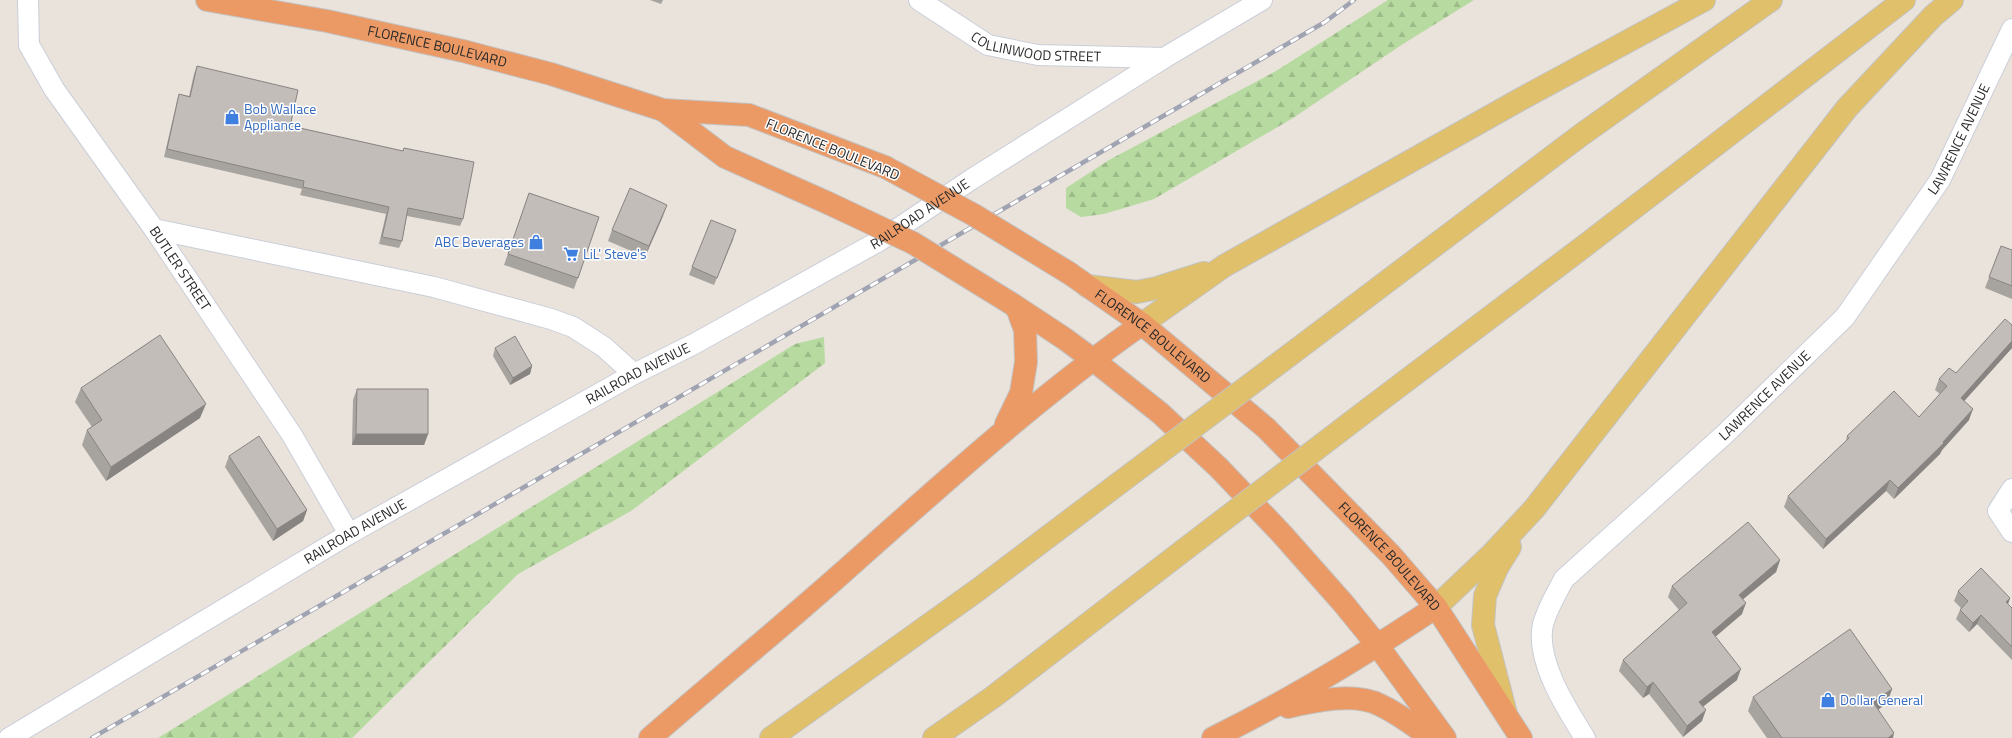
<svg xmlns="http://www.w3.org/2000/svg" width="2012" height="738" font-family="'Titillium Web',sans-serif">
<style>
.forest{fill:url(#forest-firs)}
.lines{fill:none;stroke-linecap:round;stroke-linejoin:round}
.minor-casing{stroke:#cbced9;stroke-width:22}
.major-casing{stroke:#c3c3c3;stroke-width:24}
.highway-casing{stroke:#c3c3c3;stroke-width:24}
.minor{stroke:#fff;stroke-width:20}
.major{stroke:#e0c06b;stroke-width:22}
.highway{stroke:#eb9a66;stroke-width:22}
.rail-casing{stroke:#a0a3b1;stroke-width:4.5}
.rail{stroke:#fff;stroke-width:3;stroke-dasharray:9;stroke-linecap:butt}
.major-bridge-casing{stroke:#c3c3c3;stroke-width:24;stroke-linecap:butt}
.highway-bridge-casing{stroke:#c3c3c3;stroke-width:24;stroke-linecap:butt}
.major-bridge{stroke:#e0c06b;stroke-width:22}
.highway-bridge{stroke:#eb9a66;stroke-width:22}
.wall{fill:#a7a39f}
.shaded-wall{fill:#888482}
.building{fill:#c2bdb9;stroke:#888482}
.labels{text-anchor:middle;stroke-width:3;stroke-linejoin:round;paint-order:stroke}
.street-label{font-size:14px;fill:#292929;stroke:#fff}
.shop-label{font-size:14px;fill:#366cbe;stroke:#fff;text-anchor:start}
</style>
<defs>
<pattern id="forest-firs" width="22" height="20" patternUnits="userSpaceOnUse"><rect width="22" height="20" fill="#b6da9f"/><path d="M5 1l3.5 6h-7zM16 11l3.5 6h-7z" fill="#9cbb89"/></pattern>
</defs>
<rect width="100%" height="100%" fill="#eae3dc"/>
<g class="forest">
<path d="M1388,0H1474L1403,44L1293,118L1154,199L1104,214L1081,217L1066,208V188L1109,160L1276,71Z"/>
<path d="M824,337L825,363L631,511L518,574L352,738H158L795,344Z"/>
</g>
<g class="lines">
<g class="minor-casing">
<g id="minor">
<path id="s1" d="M28,0L29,45L54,89L154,229L292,435L349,534"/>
<path id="s2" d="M919,0L988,45L1038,55L1164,58"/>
<path d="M154,229L434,287L551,319L573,327L604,347L634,374"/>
<path d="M2012,489L1998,511L2012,532"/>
<path id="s3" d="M9,738L349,534L634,374L694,344L879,241L972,179L1164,58L1262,0"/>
<path id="s4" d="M1585,738C1566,708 1535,660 1543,624C1548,607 1556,594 1564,579L1725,434L1845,317L1940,180L2012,29"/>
</g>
</g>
<g class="major-casing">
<g id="major">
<path d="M1087,286L1137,292L1157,288L1204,273"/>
<path d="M1142,324L1224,266L1521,99L1704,0"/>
<path d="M1299,348L1581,135L1771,0"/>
<path d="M1370,408L1587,244L1904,0"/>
<path d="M1436,607L1492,554L1534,509L1847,108L1933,16L1952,0"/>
<path d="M1506,714L1483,625L1485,596L1497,568L1510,547"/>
<path d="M771,738L979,589L1118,484"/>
<path d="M934,738L993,697L1184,550"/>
</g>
</g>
<g class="highway-casing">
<g id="highway">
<path id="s5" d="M207,0L327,21L463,51L551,74L663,110L749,115L885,167"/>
<path d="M663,110L725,157L828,203"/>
<path id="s6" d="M1069,273L1142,324L1266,428L1391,555L1436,607L1521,738"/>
<path d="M1012,304L1065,339L1092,359L1160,413L1219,468L1281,533L1343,603L1378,646L1445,738"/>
<path d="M1006,424L1021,393L1026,362L1025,330L1017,308"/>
<path d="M1288,707C1314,701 1354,692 1380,705C1398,713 1415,727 1432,738"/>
<path d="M650,738C713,683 778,630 841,574C939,487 1035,399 1142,324"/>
<path d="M1213,738C1292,699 1363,656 1436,607"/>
</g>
</g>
<use href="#minor" class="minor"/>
<use href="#major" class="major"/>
<use href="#highway" class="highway"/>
<g class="rail-casing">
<path id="rail" d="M92,738L1325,22L1354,0"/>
</g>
<use href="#rail" class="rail"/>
<g class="major-bridge-casing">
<g id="major-bridge">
<path d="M1118,484L1299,348"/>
<path d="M1184,550L1370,408"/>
</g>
</g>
<g class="highway-bridge-casing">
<g id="highway-bridge">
<path d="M885,167L974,215L1069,273"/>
<path d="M828,203L913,243L1012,304"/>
</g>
</g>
<use href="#major-bridge" class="major-bridge"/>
<use href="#highway-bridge" class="highway-bridge"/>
</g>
<g class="wall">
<path d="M650,0H663L661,4Z"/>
<path d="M197,66L300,128L403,151L404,148L463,219L460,226L407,216L402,241L399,248L379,244L386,214L300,195L302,189L164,157L177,101L179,94L189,96L194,74Z"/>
<path d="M529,193L599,217L574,289L504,265Z"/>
<path d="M663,216L645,257L608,241L612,230Z"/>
<path d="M734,238L714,285L689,275L692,267Z"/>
<path d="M2001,246L2012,250V299L1985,288Z"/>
<path d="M2012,325V348L1964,401L1969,420L1942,450L1940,454L1894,499L1886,491L1823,549L1784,507L1788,496L1846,441L1847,436L1919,417L1940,394L1935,390L1939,379L1956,373Z"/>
<path d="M495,348L532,366L530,374L510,385L493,356Z"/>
<path d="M81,388L200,418L106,481L82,445L87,430L92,427L75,402Z"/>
<path d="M357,389L428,434L424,445H352L353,400Z"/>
<path d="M229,456L307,510L303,521L273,541L225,467Z"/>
<path d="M1780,560L1776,572L1743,599L1742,614L1715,637L1737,680L1703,706L1702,721L1683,737L1649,694L1643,698L1619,671L1623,660L1679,610L1668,597L1672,586Z"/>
<path d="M1958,591L2010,598L2008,604L2012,608V660L1977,624L1969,632L1956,619L1960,610L1961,608L1954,601Z"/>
<path d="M1892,689L1887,703L1878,710L1893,738H1767L1748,711L1753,697Z"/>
</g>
<g class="shaded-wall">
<path d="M667,205L663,216L645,257L649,246Z"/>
<path d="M2012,341V348L1957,409L1961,398Z"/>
<path d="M532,366L530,374L510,385L513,378Z"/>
<path d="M206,404L200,418L106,481L111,467Z"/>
<path d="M1973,409L1969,420L1942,450L1940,454L1894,499L1898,488L1943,442Z"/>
<path d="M356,434H428L424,445H352Z"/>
<path d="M1890,480L1886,491L1823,549L1826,539Z"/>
<path d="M307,510L303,521L273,541L277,529Z"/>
<path d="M1780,560L1776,572L1735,606L1739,595Z"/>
<path d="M2010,598L2007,607L2006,602Z"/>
<path d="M1746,603L1742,614L1708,643L1712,632Z"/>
<path d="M1981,615L1977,624L1969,632L1973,623Z"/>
<path d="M1741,669L1737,680L1695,713L1699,702Z"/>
<path d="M1653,682L1649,694L1643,698L1647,687Z"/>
<path d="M1892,689L1887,703L1868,717L1873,702Z"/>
<path d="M1706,710L1702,721L1683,737L1687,726Z"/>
<path d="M1894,733L1893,738H1888Z"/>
</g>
<g class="building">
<path d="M197,66L298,90L291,122L301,125L300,128L403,151L404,148L474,162L463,219L408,208L402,241L382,237L389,207L303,187L304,181L167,149L179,94L190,97Z"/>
<path d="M630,188L667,205L649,246L612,230Z"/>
<path d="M529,193L599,217L578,278L508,254Z"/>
<path d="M711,220L736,230L717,278L692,267Z"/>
<path d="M2001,246L2012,250V286L1989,277Z"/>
<path d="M2005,319L2012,325V341L1961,398L1973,409L1943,442L1944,443L1898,488L1890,480L1826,539L1788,496L1849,438L1847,436L1894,391L1919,417L1947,386L1939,379L1949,368L1956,373Z"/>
<path d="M160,335L206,404L111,467L87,430L102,420L81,388Z"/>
<path d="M515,336L532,366L513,378L495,348Z"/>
<path d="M357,389H428V434H356Z"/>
<path d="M259,436L307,510L277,529L229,456Z"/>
<path d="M1748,522L1780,560L1739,595L1746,603L1712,632L1741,669L1699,702L1706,710L1687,726L1653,682L1647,687L1623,660L1687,603L1672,586Z"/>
<path d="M1981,568L2010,598L2006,602L2012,608V647L1981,615L1973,623L1960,610L1968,601L1958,591Z"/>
<path d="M1850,629L1892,689L1873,702L1894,733L1888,738H1782L1753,697Z"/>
</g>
<defs>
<g id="shop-bare" transform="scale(1.2)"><path d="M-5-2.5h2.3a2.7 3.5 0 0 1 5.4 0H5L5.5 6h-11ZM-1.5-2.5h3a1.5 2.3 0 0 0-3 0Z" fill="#3f7fe0" stroke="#fff" stroke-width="2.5" paint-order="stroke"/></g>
<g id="supermarket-bare" transform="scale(1.2)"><path d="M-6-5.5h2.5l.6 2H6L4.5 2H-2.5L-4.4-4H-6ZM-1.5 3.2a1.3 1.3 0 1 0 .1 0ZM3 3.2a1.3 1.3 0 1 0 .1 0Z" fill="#3f7fe0" stroke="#fff" stroke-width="2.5" paint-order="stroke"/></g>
</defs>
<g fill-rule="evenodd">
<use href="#shop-bare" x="232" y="117"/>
<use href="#shop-bare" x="536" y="242"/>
<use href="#supermarket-bare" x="571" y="254"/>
<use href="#shop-bare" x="1828" y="700"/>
</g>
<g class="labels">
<g class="street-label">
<text dy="5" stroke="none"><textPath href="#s2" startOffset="130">COLLINWOOD STREET</textPath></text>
<text dy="5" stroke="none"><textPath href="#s5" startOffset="235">FLORENCE BOULEVARD</textPath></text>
<text dy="5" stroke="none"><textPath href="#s4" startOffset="770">LAWRENCE AVENUE</textPath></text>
<text transform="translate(833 149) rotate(22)" y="5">FLORENCE BOULEVARD</text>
<text dy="5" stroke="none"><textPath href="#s3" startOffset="1051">RAILROAD AVENUE</textPath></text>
<text dy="5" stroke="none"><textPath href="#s1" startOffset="315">BUTLER STREET</textPath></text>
<text dy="5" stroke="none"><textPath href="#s6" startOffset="105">FLORENCE BOULEVARD</textPath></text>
<text dy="5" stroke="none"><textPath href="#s3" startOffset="727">RAILROAD AVENUE</textPath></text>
<text dy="5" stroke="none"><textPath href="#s4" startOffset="446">LAWRENCE AVENUE</textPath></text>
<text dy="5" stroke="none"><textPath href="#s3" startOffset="403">RAILROAD AVENUE</textPath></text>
<text dy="5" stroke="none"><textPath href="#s6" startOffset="429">FLORENCE BOULEVARD</textPath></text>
</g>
<g class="shop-label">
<text x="244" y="114">Bob Wallace<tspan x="244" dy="16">Appliance</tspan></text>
<text x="524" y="247" text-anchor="end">ABC Beverages</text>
<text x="583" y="259">LiL' Steve's</text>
<text x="1840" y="705">Dollar General</text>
</g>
</g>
</svg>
